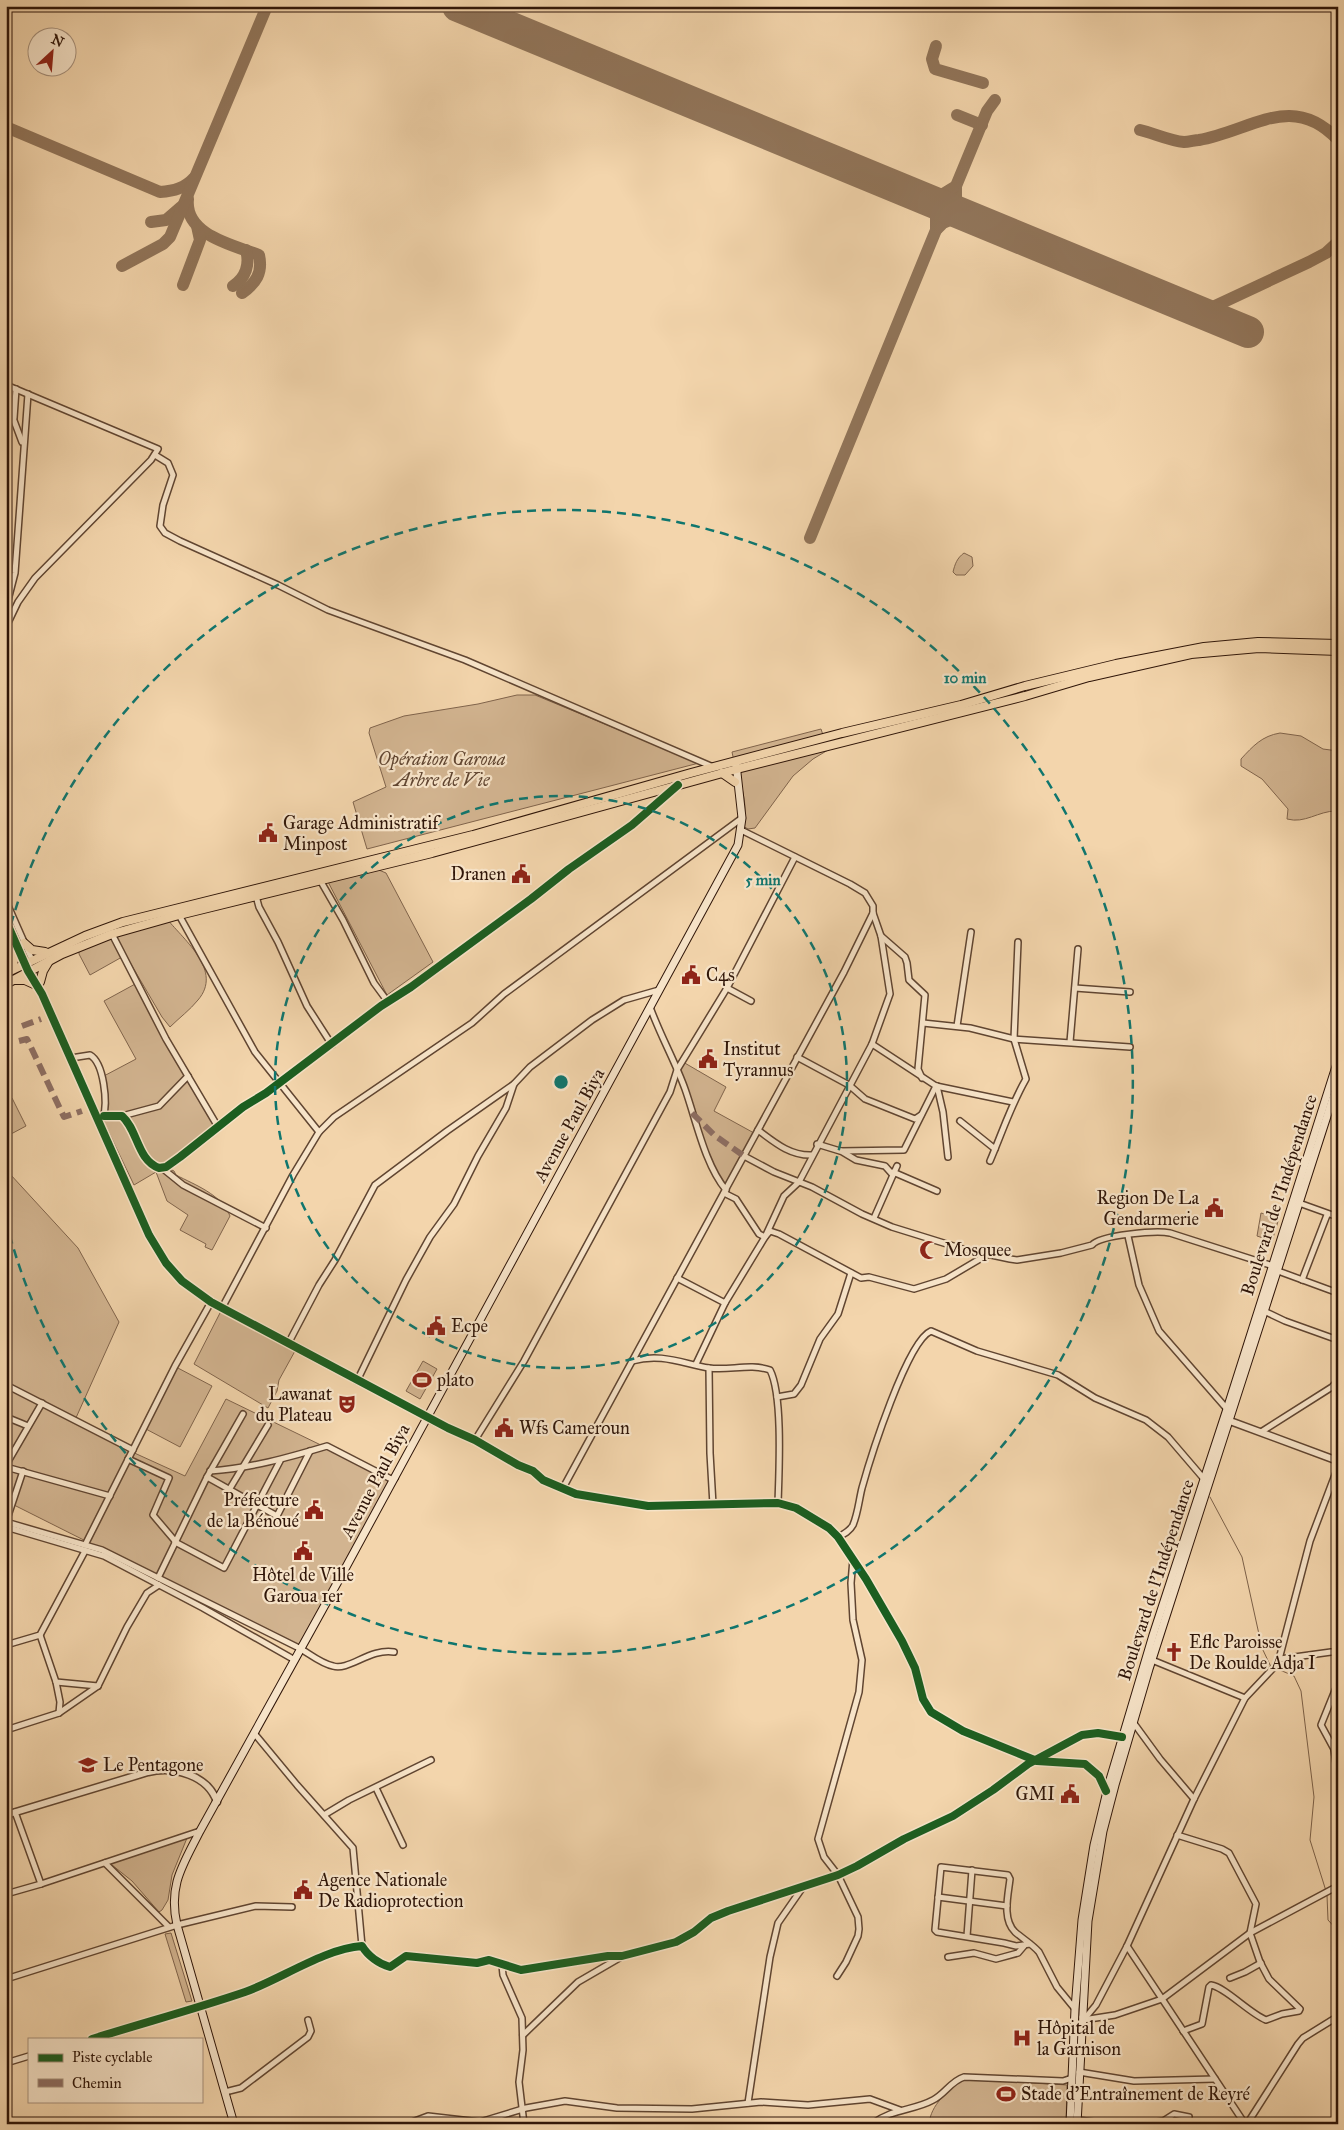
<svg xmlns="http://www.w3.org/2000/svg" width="1344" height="2130" font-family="'IM FELL Great Primer',serif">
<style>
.green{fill:#d2b490;stroke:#80644c}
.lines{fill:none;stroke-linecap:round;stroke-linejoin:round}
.stream{stroke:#7c6149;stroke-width:1}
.taxiway{stroke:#91755a;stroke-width:12}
.runway{stroke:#91755a;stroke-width:32}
.minor-casing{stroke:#604531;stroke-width:8}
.tertiary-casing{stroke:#604531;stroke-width:9}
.secondary-casing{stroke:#2f1508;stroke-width:9}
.primary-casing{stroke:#2f1508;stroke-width:10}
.minor{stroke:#f7e4c9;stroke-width:5}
.tertiary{stroke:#f7e4c9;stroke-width:6}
.secondary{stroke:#f7e4c9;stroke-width:7}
.primary{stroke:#f3d5ac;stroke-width:8}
.quiet{stroke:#8d6e63;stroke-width:6;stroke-dasharray:12 6;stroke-linecap:butt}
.cycleway-casing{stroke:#f7e4c9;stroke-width:11}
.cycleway{stroke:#1b5e20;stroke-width:8}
.ring{fill:none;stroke:#0f766e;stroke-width:2.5;stroke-dasharray:9 6}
.labels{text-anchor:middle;stroke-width:4.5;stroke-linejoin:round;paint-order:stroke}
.park-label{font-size:18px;font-style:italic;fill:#604531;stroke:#f7e4c9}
.poi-label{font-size:18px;fill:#2f1508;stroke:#f7e4c9;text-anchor:start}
.street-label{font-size:18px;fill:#2f1508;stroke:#f7e4c9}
.centre{fill:#0f766e;stroke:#f7e4c9;stroke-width:2.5}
.ring-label{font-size:15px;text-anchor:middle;font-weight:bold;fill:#0f766e;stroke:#f7e4c9;stroke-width:4.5;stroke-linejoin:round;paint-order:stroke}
</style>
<rect width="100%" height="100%" fill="#f3d5ac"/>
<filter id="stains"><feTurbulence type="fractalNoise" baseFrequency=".004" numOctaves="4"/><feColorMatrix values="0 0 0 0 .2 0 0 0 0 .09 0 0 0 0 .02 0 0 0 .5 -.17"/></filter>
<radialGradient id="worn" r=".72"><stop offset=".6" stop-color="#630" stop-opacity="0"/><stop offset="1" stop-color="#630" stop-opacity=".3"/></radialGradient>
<g class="green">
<path d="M964,553L972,557L973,566L965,575H956L953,572C955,564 957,558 964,553Z"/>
<path d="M517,695H535L699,763L367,849L353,802L386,787L369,733L370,728L404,716L478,704Z"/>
<path d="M821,729L828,750L813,759L793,776L755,828L748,829L743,826C750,799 737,778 732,752Z"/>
<path d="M1280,733L1301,736L1323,749L1338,751V813L1336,811C1318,811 1305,824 1287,819L1288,809L1262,779L1241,766V759C1253,746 1262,736 1280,733Z"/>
<path d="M374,868L386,873L433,962L387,995L326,878Z"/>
<path d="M167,919C185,941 223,971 198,1000C190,1010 179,1018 170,1027L162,1017L115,937Z"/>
<path d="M112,937L122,957L90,975L79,954V948Z"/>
<path d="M137,983L216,1124L183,1153L161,1165L174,1171L176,1175C195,1185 221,1194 230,1216L212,1250L205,1247L206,1244L180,1230L188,1215L167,1201L156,1172L134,1185L100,1114L103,1110L102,1077L136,1059L104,1001Z"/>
<path d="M683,1062L726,1087L714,1111L754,1133L726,1190L719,1181L677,1070Z"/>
<path d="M12,1098L26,1126L11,1134L6,1125V1101Z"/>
<path d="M10,1174L78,1248L119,1322L75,1420L130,1451L185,1476L226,1399L393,1480L301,1649L6,1501V1175Z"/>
<path d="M1261,1213L1279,1218L1272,1241L1257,1236Z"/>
<path d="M221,1311L295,1351L279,1380L277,1391L268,1408L194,1364Z"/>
<path d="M423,1361L437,1369L420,1399L406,1391Z"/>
<path d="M176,1367L212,1386L180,1447L144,1428Z"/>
<path d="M187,1838L172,1875L168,1900L162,1910L159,1912L132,1881L107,1861Z"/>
<path d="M171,1933L192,2001L186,2002L165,1934Z"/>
<path d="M970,2079L1067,2085L1066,2124H929C931,2104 947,2093 960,2080Z"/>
</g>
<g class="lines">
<g class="stream">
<path d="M1210,1497L1242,1557L1262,1648L1271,1667"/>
<path d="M1275,1668L1294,1676L1301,1691L1314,1797L1310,1840L1326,1891"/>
<path d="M1327,1895L1328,1920L1338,1931"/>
</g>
<g class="taxiway">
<path d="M936,46L932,59L935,69L983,83"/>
<path d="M957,115L982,125"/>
<path d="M6,127L160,192C174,191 185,188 194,178"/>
<path d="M1140,130C1153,133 1170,141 1184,142C1189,142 1195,140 1199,140C1251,131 1292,91 1338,140"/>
<path d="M188,199C184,235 233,245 259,255C263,273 256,283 242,293"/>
<path d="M151,222L166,220L181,207"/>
<path d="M936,230L943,223L961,215L956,198V186"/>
<path d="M122,266L163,244L170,237L267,6"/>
<path d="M183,285L200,240L197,226"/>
<path d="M233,286C246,278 250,264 246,250"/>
<path d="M1200,313L1309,262L1326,253L1338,242"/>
<path d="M810,538L936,230V216L928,200L938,197L956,186L987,111L995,100"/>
</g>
<path class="runway" d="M458,6L1248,332"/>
<g class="minor-casing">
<g id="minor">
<path d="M6,385L158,449L151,460L35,578L18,602L6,627"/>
<path d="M10,387V410L22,442"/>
<path d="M14,418L16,389"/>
<path d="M155,455L168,463L173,475L163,505L160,526L165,533L180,541L278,585L328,610L465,660L713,767"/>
<path d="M6,608L15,573L28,394"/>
<path d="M320,880L343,920L374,983L388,1002"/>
<path d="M256,896L259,907L278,942L307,1006L332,1045"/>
<path d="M6,901L32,960"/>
<path d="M179,915L255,1052L319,1132"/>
<path d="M6,921L24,963"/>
<path d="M112,934L166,1039L218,1127"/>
<path d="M881,936L905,957L907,963L909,980L925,995L918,1069L922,1078"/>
<path d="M727,988L751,1001"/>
<path d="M1075,988L1130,992"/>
<path d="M650,1007C660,1035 675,1061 685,1089C696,1120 705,1165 726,1190"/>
<path d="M923,1023L970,1028L1014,1039L1130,1047"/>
<path d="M957,1026L971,932"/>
<path d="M1070,1042L1078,949"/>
<path d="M872,1044L936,1086L1013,1102"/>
<path d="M797,1057L849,1085L865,1099L915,1119L921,1115"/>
<path d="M71,1058L90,1055C104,1063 108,1103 103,1118"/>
<path d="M937,1086L943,1112L948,1157"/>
<path d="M104,1116H122C138,1130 137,1160 159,1168L166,1167L180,1157L243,1107L266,1093L381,1006L411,987L531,899L569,869L632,825L677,786"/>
<path d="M122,1116L159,1106L188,1076"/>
<path d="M960,1121L995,1149"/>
<path d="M758,1130C774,1142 790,1156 812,1155"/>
<path d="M817,1144L840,1151L904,1150L936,1086"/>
<path d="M841,1151L856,1160L885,1166L893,1175"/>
<path d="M744,1156L774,1172L812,1187L862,1214L892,1227L963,1249L1010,1259L1017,1260L1061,1253L1092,1245C1100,1235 1157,1230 1170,1233L1273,1266"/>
<path d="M990,1161C1002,1133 1011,1105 1026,1079L1014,1039L1018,942"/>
<path d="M162,1168L183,1185L266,1228"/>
<path d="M893,1172L937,1191"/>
<path d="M724,1193L736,1199L759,1234L765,1237L770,1231L779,1234L861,1278L869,1277L914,1289L946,1279L990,1253"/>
<path d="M1299,1203L1338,1217"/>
<path d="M874,1218L897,1166"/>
<path d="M1128,1236L1139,1285L1159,1331L1227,1409"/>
<path d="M1278,1271L1338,1293"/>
<path d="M677,1278L725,1303L765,1237L784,1196L799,1182L872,1044L890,994L881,936L873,913V906L865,893L850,884L741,830"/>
<path d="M1302,1280L1327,1215"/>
<path d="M222,1308L293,1175L319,1132L334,1117L472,1023L504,994L742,818"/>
<path d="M1264,1311L1285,1321L1338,1340"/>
<path d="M288,1344L319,1285L335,1260L375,1185L447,1131L514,1084L530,1067L592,1020L624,1000L659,990"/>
<path d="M632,1361C661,1353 681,1363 709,1368C729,1371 750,1363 770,1370C783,1395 779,1472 778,1503"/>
<path d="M696,1364L725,1303"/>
<path d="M709,1368L710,1453L713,1505"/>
<path d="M357,1381L406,1280L430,1237L454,1204L478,1156L506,1108L514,1084"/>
<path d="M6,1385L133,1450"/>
<path d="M777,1397L794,1394L801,1385L820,1339L838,1314L851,1273"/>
<path d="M6,1417L28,1426"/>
<path d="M426,1418L475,1440L518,1465L533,1471L543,1480L576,1494L648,1506L778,1503L796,1508L829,1528L838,1537L866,1579L902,1641L915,1668L923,1699L931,1712L963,1731L1037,1761L1085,1764L1099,1776L1106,1791"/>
<path d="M1261,1432L1332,1387L1338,1380"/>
<path d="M475,1440L524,1361L670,1092L677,1070L727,988L795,857"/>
<path d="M128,1459L169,1478L153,1515L175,1541"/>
<path d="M6,1465L42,1403"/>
<path d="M6,1467L110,1496"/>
<path d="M210,1471C251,1468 287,1458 327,1446L393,1480L395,1478"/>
<path d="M207,1477L277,1516L310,1451"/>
<path d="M563,1488L844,972L873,913"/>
<path d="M229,1490L268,1425"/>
<path d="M6,1522L102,1550L301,1649C311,1655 322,1664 333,1666C349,1671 370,1648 394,1652"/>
<path d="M6,1522L23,1471"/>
<path d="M6,1527L104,1556L203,1608L293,1659"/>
<path d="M838,1537C844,1534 850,1531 853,1525C858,1513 859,1500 862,1488C870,1459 907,1341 931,1331L977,1351L1058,1375L1095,1398L1146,1420L1168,1437L1204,1479"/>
<path d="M175,1542L224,1568L280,1461"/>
<path d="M85,1545L175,1366L211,1302"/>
<path d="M158,1578L207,1477L243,1414"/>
<path d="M40,1635L56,1682L98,1686"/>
<path d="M6,1645L40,1635L85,1551"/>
<path d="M1280,1659L1331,1652"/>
<path d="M1152,1660L1245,1698"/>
<path d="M56,1682L60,1702L59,1713"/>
<path d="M1338,1683L1321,1725L1334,1749L1338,1753"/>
<path d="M1133,1722L1160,1759L1194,1799"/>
<path d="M6,1730L59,1713L98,1686L127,1627L147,1593L159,1585"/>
<path d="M254,1733L297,1785L353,1848L362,1946"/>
<path d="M1334,1750L1338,1777"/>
<path d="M376,1788L403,1845"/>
<path d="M15,1812L41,1884"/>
<path d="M324,1815L349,1800L431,1760"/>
<path d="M1177,1835L1222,1849L1229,1853L1256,1904L1250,1933L1260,1962L1269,1979L1300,2009L1299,2011L1282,2014L1266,2020C1249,2013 1225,1987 1211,1985L1209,1987L1202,2024L1183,2031"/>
<path d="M105,1863L169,1927"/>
<path d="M6,1894L41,1884L200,1831"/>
<path d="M938,1897L1007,1906"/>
<path d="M967,1936L972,1870"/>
<path d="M1030,1944L1016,1946L1004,1943L937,1932L935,1930L941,1867L1008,1875L1010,1879C1008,1896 1002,1919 1015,1932C1023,1939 1032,1944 1039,1952L1057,1987L1075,2009"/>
<path d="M1127,1946L1245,2124"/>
<path d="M948,1957L974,1953L996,1959L1018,1953L1024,1946"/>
<path d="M502,1965L503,1975L522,2018L523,2050L519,2082L524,2124"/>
<path d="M837,1976L846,1962L858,1936L859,1929L858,1917L838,1875L824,1857L818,1839L859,1692L862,1660L853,1620L851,1583L853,1559"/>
<path d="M1230,1978L1245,1972L1261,1963"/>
<path d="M6,1979L177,1925L256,1906L292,1907"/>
<path d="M1082,2017H1086L1096,2005L1127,1946L1194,1799L1245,1698L1278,1663L1310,1541L1338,1467"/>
<path d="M1083,2020L1115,2015L1162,1999L1250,1933L1338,1886"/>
<path d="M523,2035L578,1982L621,1957"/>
<path d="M92,2039C143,2023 195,2009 245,1992C279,1980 326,1948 362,1946C368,1956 379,1964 390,1967L406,1956L477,1963L489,1960L521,1970L608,1956H622L676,1942L694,1932L711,1918L728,1911L838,1875L857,1866L904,1839L953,1816L993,1790L1028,1764L1082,1735L1098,1733L1122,1737"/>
<path d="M6,2063L29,2056"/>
<path d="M1079,2072L1134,2081L1215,2079"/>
<path d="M225,2092L241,2088L308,2037L311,2031L308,2020"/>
<path d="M748,2103L770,1957L778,1923L803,1887"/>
<path d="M1078,2120L1109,2124"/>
<path d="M394,2124L412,2122L428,2116L480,2122L526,2108L565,2101L617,2108L692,2109L761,2102L808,2105L870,2099L900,2110"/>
<path d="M872,2124C893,2108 913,2111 933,2100C945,2094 951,2081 964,2077L1063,2081L1072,2078"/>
<path d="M1146,2124L1163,2121L1174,2114L1189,2117"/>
<path d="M1247,2124L1298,2044L1303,2038L1337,2017"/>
</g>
</g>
<g class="tertiary-casing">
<g id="tertiary">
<path d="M26,968L42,994L149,1235L166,1263L182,1281L211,1302L427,1417"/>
<path d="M1230,1421L1338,1461"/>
<path d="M6,1815L148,1772C174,1766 208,1775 217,1802"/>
</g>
</g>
<g class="secondary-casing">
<g id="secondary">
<path d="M234,2124L177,1925C168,1885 183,1865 200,1831L346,1567L738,845L742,818L736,764"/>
<path d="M1070,2124L1075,2009L1082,1920L1094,1845L1109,1783L1153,1635L1227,1409L1338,1060"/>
<path d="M1077,2124L1088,1921L1103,1831L1115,1785L1149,1669L1338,1082"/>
</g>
</g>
<g class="primary-casing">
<g id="primary">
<path d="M722,773L735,782"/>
<path d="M24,943L32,950L45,952"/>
<path d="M11,970L15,957L16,943"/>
<path d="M6,973L85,936L123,922L473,835L691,773L842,733L961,705L1025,686L1116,664L1204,647L1258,642L1338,644"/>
<path d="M13,980H25L36,985"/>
<path d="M40,982L43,971L49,961"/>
<path d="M6,984L62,954L112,934L179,915L432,853L737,769L1025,696L1089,677L1191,654L1259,648L1338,651"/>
</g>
</g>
<use href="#minor" class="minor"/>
<use href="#tertiary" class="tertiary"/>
<use href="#secondary" class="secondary"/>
<use href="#primary" class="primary"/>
<g class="quiet">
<path d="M22,1026L41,1019"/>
<path d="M19,1041L27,1039L64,1117L82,1111"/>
<path d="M692,1113L714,1135L744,1156"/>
</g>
<g class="cycleway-casing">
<g id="cycleway">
<path d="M6,921L28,971L42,994L149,1235L166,1263L182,1281L211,1302L448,1428L475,1440L518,1465L533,1471L543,1480L576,1494L648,1506L778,1503L796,1508L829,1528L838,1537L866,1579L902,1641L915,1668L923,1699L931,1712L963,1731L1037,1761L1085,1764L1099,1776L1106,1791"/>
<path d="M104,1116H122C138,1130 137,1160 159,1168L166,1167L180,1157L243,1107L266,1093L381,1006L411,987L531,899L569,869L632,825L678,785"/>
<path d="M92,2039C143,2023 195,2009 245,1992C279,1980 326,1948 362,1946C368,1956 379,1964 390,1967L406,1956L477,1963L489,1960L521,1970L608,1956H622L676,1942L694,1932L711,1918L728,1911L838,1875L857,1866L904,1839L953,1816L993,1790L1028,1764L1082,1735L1098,1733L1122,1737"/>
</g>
</g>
<use href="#cycleway" class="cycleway"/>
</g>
<g class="ring">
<circle cx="561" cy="1082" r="286"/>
<path d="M7 939A572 572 0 1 1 7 1225"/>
</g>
<defs>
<g id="civic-bare" transform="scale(1.5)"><path d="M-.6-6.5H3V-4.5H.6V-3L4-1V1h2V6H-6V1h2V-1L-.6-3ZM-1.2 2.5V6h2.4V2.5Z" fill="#8f2418" stroke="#f7e4c9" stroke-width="2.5" paint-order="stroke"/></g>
<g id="mosque-bare" transform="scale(1.5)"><path d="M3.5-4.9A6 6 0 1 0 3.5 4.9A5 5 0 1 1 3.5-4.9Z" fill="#8f2418" stroke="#f7e4c9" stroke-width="2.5" paint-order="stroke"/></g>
<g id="stadium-bare" transform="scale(1.5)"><path d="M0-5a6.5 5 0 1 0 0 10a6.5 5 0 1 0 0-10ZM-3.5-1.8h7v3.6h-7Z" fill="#8f2418" stroke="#f7e4c9" stroke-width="2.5" paint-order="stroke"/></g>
<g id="theatre-bare" transform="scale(1.5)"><path d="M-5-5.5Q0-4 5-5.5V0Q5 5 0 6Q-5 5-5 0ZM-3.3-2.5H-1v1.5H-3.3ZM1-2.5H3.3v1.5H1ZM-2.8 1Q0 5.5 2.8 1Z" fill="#8f2418" stroke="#f7e4c9" stroke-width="2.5" paint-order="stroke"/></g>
<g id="church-bare" transform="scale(1.5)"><path d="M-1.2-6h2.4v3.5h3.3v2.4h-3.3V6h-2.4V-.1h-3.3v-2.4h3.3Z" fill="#8f2418" stroke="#f7e4c9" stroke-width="2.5" paint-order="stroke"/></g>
<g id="university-bare" transform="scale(1.5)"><path d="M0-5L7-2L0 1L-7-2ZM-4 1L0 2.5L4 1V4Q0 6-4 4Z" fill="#8f2418" stroke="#f7e4c9" stroke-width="2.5" paint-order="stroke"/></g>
<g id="hospital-bare" transform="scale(1.5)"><path d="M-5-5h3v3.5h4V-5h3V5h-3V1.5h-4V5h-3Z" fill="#8f2418" stroke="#f7e4c9" stroke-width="2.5" paint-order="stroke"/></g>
</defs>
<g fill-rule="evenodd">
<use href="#civic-bare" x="268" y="833"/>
<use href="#civic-bare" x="521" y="874"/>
<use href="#civic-bare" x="691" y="975"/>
<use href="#civic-bare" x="708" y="1059"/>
<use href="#civic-bare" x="1214" y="1208"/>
<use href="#mosque-bare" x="929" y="1250"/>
<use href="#civic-bare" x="436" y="1326"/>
<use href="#stadium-bare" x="422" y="1380"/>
<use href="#theatre-bare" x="347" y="1404"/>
<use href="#civic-bare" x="504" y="1428"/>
<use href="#civic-bare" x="314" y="1510"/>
<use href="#civic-bare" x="303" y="1551"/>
<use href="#church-bare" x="1174" y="1652"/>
<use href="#university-bare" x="88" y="1765"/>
<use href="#civic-bare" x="1070" y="1794"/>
<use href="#civic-bare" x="303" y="1890"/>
<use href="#hospital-bare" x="1022" y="2038"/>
<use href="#stadium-bare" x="1006" y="2094"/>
</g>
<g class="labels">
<g class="park-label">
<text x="442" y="765">Opération Garoua<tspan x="442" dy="21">Arbre de Vie</tspan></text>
</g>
<g class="poi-label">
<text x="283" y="829">Garage Administratif<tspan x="283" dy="21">Minpost</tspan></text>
<text x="506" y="880" text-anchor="end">Dranen</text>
<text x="706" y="981">C4s</text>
<text x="723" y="1055">Institut<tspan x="723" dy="21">Tyrannus</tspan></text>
<text x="1199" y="1204" text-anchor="end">Region De La<tspan x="1199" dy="21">Gendarmerie</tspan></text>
<text x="944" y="1256">Mosquee</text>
<text x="451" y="1332">Ecpe</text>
<text x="437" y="1386">plato</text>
<text x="332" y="1400" text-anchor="end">Lawanat<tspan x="332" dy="21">du Plateau</tspan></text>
<text x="519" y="1434">Wfs Cameroun</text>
<text x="299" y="1506" text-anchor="end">Préfecture<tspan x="299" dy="21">de la Bénoué</tspan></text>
<text x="303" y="1581" text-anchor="middle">Hôtel de Ville<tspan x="303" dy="21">Garoua 1er</tspan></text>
<text x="1189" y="1648">Eflc Paroisse<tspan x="1189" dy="21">De Roulde Adja I</tspan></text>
<text x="103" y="1771">Le Pentagone</text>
<text x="1055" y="1800" text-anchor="end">GMI</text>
<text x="318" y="1886">Agence Nationale<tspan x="318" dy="21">De Radioprotection</tspan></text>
<text x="1037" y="2034">Hôpital de<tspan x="1037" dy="21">la Garnison</tspan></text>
<text x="1021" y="2100">Stade d'Entraînement de Reyré</text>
</g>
<g class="street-label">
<text transform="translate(569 1125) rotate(-61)" y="6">Avenue Paul Biya</text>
<text transform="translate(1279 1195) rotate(-72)" y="6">Boulevard de l'Indépendance</text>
<text transform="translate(375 1481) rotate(-62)" y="6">Avenue Paul Biya</text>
<text transform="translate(1156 1580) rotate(-72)" y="6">Boulevard de l'Indépendance</text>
</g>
</g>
<circle cx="561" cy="1082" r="8" class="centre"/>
<g class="ring-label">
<text x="965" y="683">10 min</text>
<text x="763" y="885">5 min</text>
</g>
<rect width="1344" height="2130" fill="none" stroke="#f3d5ac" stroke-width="25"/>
<rect x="8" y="8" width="1329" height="2115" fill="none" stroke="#2f1508" stroke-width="2.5"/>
<rect x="12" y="12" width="1319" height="2105" fill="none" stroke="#2f1508"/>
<rect x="28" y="2038" width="175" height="65" fill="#f7e4c9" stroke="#a7917c"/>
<rect x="38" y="2054" width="25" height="8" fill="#1b5e20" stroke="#a7917c"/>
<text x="72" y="2062" font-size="15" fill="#2f1508">Piste cyclable</text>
<rect x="38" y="2079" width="25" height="8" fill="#8d6e63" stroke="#a7917c"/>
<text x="72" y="2088" font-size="15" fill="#2f1508">Chemin</text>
<g transform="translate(52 52) rotate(26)"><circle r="24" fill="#f7e4c9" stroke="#a7917c"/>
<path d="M0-4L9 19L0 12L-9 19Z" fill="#8f2418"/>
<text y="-8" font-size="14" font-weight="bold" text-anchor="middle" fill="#2f1508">N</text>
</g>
<rect width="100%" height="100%" filter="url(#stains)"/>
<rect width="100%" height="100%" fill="url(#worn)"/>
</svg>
